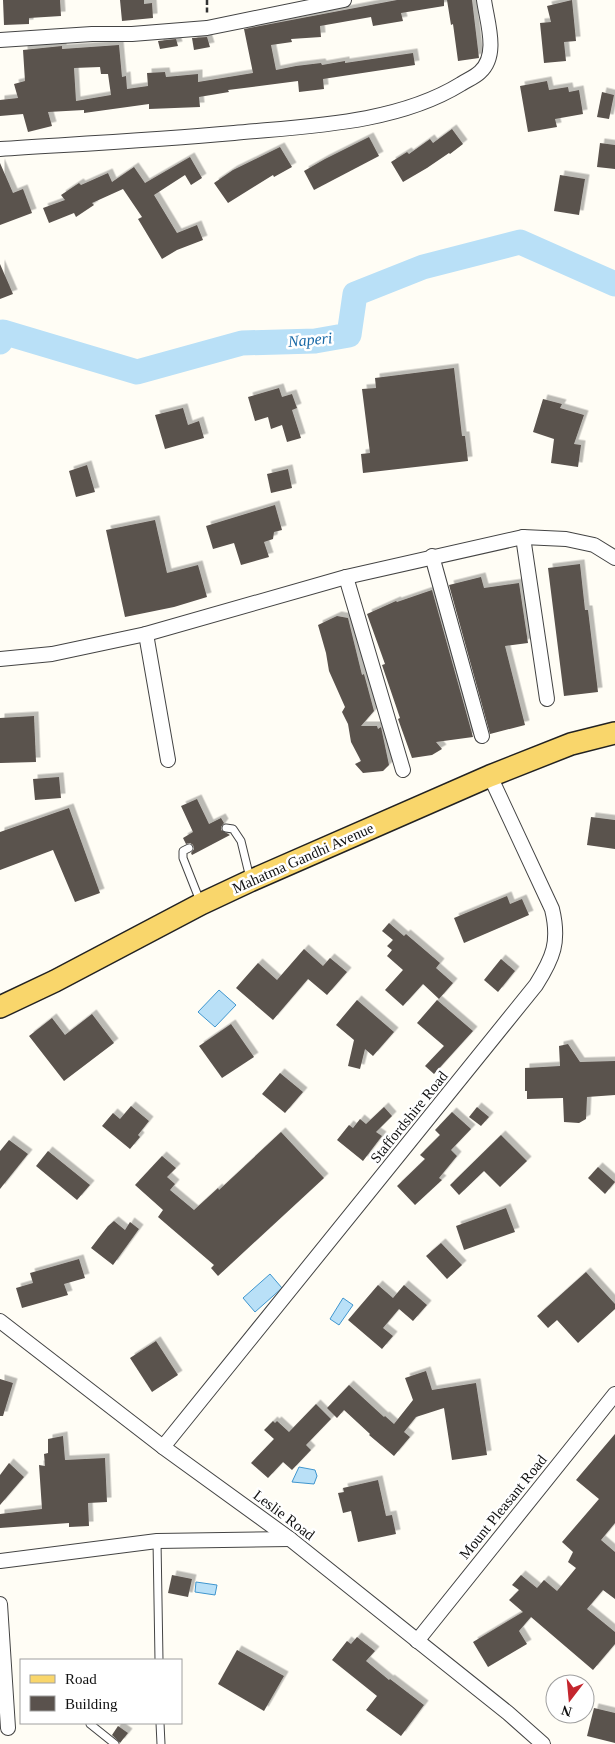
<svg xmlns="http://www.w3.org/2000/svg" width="615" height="1744" font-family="Georgia,serif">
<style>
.water{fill:#b9e0f7;stroke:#3f96cf}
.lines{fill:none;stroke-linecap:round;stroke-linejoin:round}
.river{stroke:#b9e0f7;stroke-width:25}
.building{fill:#5a524d;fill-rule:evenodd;filter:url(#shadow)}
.lane-casing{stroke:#444;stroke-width:9}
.street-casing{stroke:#444;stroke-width:16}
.primary-casing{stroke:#222;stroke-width:24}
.path{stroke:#333;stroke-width:2.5;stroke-dasharray:5 2.5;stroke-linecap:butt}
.lane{stroke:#fff;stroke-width:7}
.street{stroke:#fff;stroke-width:14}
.primary{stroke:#f9d66b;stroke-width:21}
.labels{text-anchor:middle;stroke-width:5;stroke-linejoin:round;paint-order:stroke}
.street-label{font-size:15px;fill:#111;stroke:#fff}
.water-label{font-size:16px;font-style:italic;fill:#1768a6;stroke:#fff}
</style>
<defs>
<filter id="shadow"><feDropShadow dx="4.5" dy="-4.5" stdDeviation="0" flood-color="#0004"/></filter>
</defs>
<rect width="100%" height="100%" fill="#fffdf5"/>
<g class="water">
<path d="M219,990L236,1005L215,1027L198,1012Z"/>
<path d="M270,1274L282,1288L255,1312L243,1298Z"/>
<path d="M343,1298L353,1305L339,1325L330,1319Z"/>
<path d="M299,1467L315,1470L317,1476L314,1484L292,1482Z"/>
<path d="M196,1582L217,1585L215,1595L195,1592Z"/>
</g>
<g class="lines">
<path class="river" d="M0,342L3,332L137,372L242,343L315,341L349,335L355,294L423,267L520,242L615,284"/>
</g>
<g class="building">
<path d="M3,0H60L61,16L29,18V24L4,25Z"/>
<path d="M120,0H144V4L152,3L153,18L122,21Z"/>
<path d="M397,0H444V6L401,13L403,21L373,26L371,17L320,26L321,37L291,39L292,42L271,45L276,70L296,66L321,63L322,65L345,61V63L413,53L415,65L323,79L324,89L299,92L298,81L228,90L229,92L199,97L200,107L149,109V104L84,113V110L48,112L52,126L28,132L23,114L0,116V100L18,98L14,84L25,81L23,50L62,46V49L119,45L122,77L126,76L127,89L148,86L147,73L165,72L166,77L198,74V82L253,73L244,29ZM100,67L101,74H108L111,95L76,101L74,68Z"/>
<path d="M447,0H472L479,58L458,61L453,24L451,25Z"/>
<path d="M572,0L576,41L564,42L566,61L544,63L540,23L551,22L547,6Z"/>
<path d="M207,37L210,47L194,50L192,38Z"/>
<path d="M176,39L178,46L160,49L158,41Z"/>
<path d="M547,81L549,90L568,87L569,92L579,90L583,114L555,119L557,127L528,132L520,86Z"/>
<path d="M602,92L614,95L609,119L597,117Z"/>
<path d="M452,129L463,144L450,154L449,153L427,168L403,182L391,162L407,152L409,154L430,139L433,143Z"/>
<path d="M369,137L379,156L314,190L304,171L325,159Z"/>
<path d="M600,143L615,145V169L597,167Z"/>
<path d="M280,147L292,167L274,177L273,175L228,203L214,183L233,170Z"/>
<path d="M190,157L202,178L191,185L185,175L154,195L177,233L197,225L203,240L177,250L162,259L138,219L142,217L123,189L92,203L94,205L76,217L74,213L49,223L43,208L65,200L61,195L79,183L81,185L108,173L112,182L134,167L145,183Z"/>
<path d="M0,163L13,193L23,189L32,213L0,225Z"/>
<path d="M560,175L585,179L579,215L554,211Z"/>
<path d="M0,264L13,294L0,299Z"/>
<path d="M454,368L462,436H465L468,461L363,473L361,454L370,453L362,389L376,388L375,378Z"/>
<path d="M279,388L282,397L292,394L297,408L292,410L301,438L287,442L282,425L271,429L268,417L255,421L248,397Z"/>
<path d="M543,399L562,404L560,408L584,415L574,444L581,445L578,467L551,463L554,439L533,432Z"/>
<path d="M183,408L188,425L199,421L204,438L165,449L155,415Z"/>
<path d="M87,465L95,492L76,497L69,471Z"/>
<path d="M288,469L292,488L271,493L267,474Z"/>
<path d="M275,505L282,530L274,532L273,539L264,542L269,557L241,565L234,543L213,549L206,526Z"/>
<path d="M155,520L167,573L198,565L207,597L174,607L125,617L106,530Z"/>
<path d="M580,564L585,610H588L598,692L564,696L548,568Z"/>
<path d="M481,577L484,588L519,583L528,643L505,646L525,725L490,734L449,585Z"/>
<path d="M432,590L473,737L436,742L442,749L432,755L412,758L398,719L400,718L382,665L385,664L367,614L396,601L397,602Z"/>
<path d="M337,616L348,618L362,675L364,674L374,711L361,726H377L378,729L381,727L389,765L383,771L363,773L355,764L361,761L351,742L348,724L342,712L345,707L329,671L326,653L318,625Z"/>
<path d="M34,716L36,762L0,763V718Z"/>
<path d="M59,777L61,798L35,800L33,779Z"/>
<path d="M197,799L209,824L221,818L224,823L221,827V830L230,835L192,855L191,853L194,849L193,845L190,843L186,844L183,838L193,832L181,806Z"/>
<path d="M69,808L100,893L75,902L53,850L0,870V832Z"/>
<path d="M591,817L615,820V849L587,845Z"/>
<path d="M507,896L510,904L522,899L529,915L464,943L454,918Z"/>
<path d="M389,923L404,936L406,934L440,963L436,968L453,983L439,999L423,984L403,1006L385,990L403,970L387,956L392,950L387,946L393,940L382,931Z"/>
<path d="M304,949L323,966L330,958L347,972L327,995L308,979L273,1020L236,988L258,963L277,980Z"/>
<path d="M501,959L515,971L498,992L484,980Z"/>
<path d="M357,1000L394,1032L373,1056L365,1049L360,1069L348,1066L354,1040L336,1025Z"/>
<path d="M437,1000L473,1031L434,1074L425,1066L444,1046L417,1023Z"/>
<path d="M92,1014L114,1043L64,1081L29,1036L52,1018L65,1035Z"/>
<path d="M231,1024L254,1057L222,1078L199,1046Z"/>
<path d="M568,1044L580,1062L615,1061V1095L587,1097L586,1119L579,1123L564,1122L563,1098L527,1099V1091H525V1068L560,1066L559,1046Z"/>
<path d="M280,1073L303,1092L285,1113L262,1094Z"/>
<path d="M131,1106L149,1121L138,1135L140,1137L130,1149L102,1126L113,1113L120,1119Z"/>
<path d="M384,1107L392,1116L376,1132L382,1136L363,1161L337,1140L349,1125L353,1128L360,1119L366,1124Z"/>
<path d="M477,1107L489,1117L481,1126L469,1117Z"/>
<path d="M452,1112L471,1129L451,1150L457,1156L439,1178L442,1180L415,1205L397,1186L425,1159L420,1155L440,1135L435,1130Z"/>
<path d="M281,1132L324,1178L218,1276L211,1268L214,1265L158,1217L163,1210L135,1185L162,1156L176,1168L167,1177L175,1184L170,1190L194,1210L218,1188L219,1190Z"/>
<path d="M501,1135L527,1161L500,1187L484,1171L459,1195L450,1185Z"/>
<path d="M9,1140L28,1154L0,1189V1151Z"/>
<path d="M48,1151L90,1185L77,1200L36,1166Z"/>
<path d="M598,1167L615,1182L605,1194L588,1178Z"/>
<path d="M506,1208L515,1232L464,1250L456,1226Z"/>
<path d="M114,1221L125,1230L130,1222L139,1229L113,1265L91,1248L108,1226Z"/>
<path d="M441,1243L462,1265L447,1279L426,1256Z"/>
<path d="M79,1259L85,1278L64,1284L68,1295L22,1308L16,1288L33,1283L30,1273Z"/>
<path d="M586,1272L615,1304V1309L578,1343L557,1320L548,1328L537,1316Z"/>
<path d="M378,1285L393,1298L404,1285L427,1305L413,1321L399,1309L383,1328L393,1336L382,1349L348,1320Z"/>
<path d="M156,1341L178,1375L152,1392L130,1358Z"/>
<path d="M426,1371L432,1390L476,1383L487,1455L452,1460L444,1408L416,1417L404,1432L410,1437L394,1456L369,1435L370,1434L344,1410L337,1418L327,1408L349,1385L384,1417L385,1416L394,1424L413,1400L405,1378Z"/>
<path d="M0,1379L13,1383L3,1416H0Z"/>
<path d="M316,1404L331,1419L306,1445L311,1450L292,1470L283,1462L268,1478L251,1463L274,1439L264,1430L273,1421L275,1423L277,1421L289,1432Z"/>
<path d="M615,1434V1523L601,1540L615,1552V1599L603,1590L587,1609L615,1632V1644L593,1670L531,1617L519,1631L527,1644L488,1667L473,1642L523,1612L509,1600L519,1590L512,1585L521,1575L537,1588L544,1580L557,1591L576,1568L568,1562L573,1552L562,1542L599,1499L576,1480Z"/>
<path d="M63,1436L65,1460L105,1458L107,1502L88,1503L89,1526L69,1527V1523L0,1528V1514L42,1509L39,1465L45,1466L44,1454L48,1453V1439Z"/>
<path d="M9,1463L24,1477L0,1505V1475Z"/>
<path d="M378,1480L386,1516L392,1515L396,1534L358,1542L351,1511L343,1513L338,1493L344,1492L343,1488Z"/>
<path d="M172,1575L192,1579L188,1597L168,1593Z"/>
<path d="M357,1637L375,1651L366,1661L389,1680L390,1679L424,1705L401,1736L366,1710L377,1696L332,1660L347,1641L351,1644Z"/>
<path d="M237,1650L284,1676L264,1711L218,1684Z"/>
<path d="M594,1708L615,1713V1743L587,1736Z"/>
<path d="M118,1726L128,1733L120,1743L112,1735Z"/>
</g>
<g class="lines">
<g class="lane-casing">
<g id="lane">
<path d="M226,828L233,829L241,841L250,878"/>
<path d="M189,848L183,851V858L200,901"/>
<path d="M157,1541L159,1660"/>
<path d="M91,1723L90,1724L115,1744"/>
<path d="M160,1723L161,1744"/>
</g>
</g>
<g class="street-casing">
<g id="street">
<path d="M0,40L92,34H132L207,28L344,0"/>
<path d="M0,149C78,144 156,140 234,133C307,126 396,124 461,84C467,80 475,77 480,72C499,55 487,22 484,0"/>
<path d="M523,537L547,699"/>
<path d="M432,556L482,736"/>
<path d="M346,577L403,770"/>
<path d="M146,634L168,760"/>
<path d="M0,659L52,654L146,634L346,577L523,537L566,539L594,545L615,558"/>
<path d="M0,1321L163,1447L290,1539L508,1713L543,1744"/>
<path d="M163,1447L536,985C553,958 560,942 552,909L490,776"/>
<path d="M0,1561L157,1541L290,1539"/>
<path d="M0,1604L8,1728"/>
<path d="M417,1641L615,1394"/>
</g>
</g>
<g class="primary-casing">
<path id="primary" d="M0,1007L55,981L201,904L250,881L490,776L571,744L615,733"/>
</g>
<path class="path" d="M207,0V13"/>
<use href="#lane" class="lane"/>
<use href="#street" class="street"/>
<use href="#primary" class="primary"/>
</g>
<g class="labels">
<g class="street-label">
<text transform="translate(303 858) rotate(-24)" y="5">Mahatma Gandhi Avenue</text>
<text transform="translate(409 1117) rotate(-51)" y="5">Staffordshire Road</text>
<text transform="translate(503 1507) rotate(-51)" y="5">Mount Pleasant Road</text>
<text transform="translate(284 1515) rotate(37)" y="5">Leslie Road</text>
</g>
<g class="water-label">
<text transform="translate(310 339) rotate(-5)" y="6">Naperi</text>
</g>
</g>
<rect x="20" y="1659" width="162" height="65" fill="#ffffff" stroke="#a0a0a0"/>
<rect x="30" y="1675" width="25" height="8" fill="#f9d66b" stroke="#a0a0a0"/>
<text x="65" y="1684" font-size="15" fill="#111111">Road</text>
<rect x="30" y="1696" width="25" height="15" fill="#5a524d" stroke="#a0a0a0"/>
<text x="65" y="1709" font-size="15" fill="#111111">Building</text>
<g transform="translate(570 1699) rotate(196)"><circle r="24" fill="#ffffff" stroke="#a0a0a0"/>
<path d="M0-4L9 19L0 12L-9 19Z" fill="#c4262e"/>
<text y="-8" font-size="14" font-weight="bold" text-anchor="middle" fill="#111111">N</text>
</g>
</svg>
